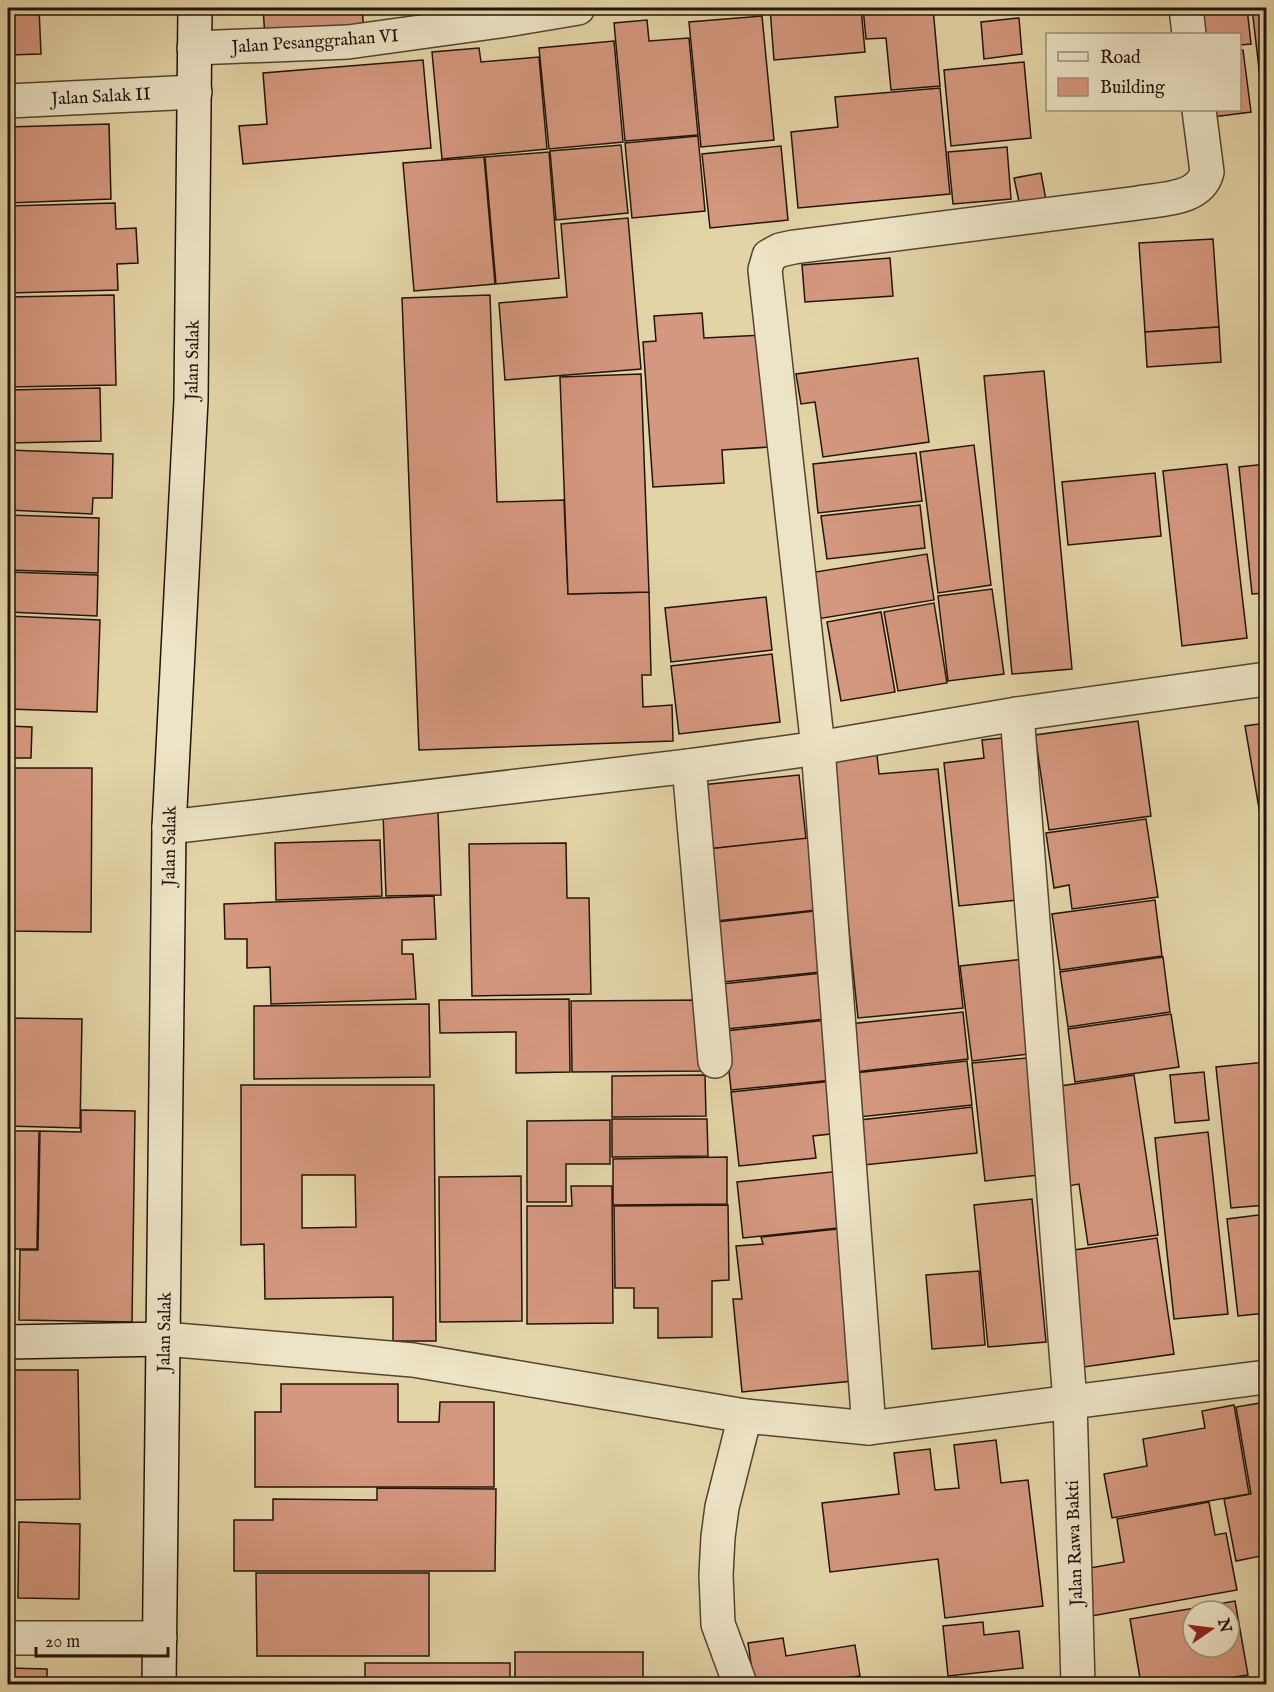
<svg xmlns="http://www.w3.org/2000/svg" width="1274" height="1692" font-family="'IM FELL English',serif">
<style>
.building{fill:#d4977f;stroke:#21140a;stroke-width:1.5;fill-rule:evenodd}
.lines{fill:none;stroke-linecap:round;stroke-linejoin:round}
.street-casing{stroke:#524431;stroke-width:36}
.secondary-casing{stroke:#21140a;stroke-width:36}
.street{stroke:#ede3c6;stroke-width:33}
.secondary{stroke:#ede3c6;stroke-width:33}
.labels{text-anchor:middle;stroke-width:4.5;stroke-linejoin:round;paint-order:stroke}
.street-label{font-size:18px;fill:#21140a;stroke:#ede3c6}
</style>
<rect width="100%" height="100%" fill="#e3d4a7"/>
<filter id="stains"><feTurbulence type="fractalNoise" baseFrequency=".00333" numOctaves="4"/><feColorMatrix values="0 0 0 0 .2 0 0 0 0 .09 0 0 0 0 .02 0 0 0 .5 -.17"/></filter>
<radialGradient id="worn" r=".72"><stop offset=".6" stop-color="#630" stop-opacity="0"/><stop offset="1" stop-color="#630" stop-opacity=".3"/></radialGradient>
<g class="building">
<path d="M8,8H39L41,54L8,55Z"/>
<path d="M263,8H362L364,31L265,37Z"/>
<path d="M441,8H476L477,21L442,23Z"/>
<path d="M770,8H861L865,52L774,60Z"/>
<path d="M863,8H933L940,86L891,90L886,38L866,39Z"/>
<path d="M937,8H970L938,12Z"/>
<path d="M1193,8H1247L1251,44L1240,45V34H1196Z"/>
<path d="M1252,8H1266V85L1261,86Z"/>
<path d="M762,16L774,140L701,147L689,22Z"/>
<path d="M1019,18L1022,54L984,59L981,22Z"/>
<path d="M647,20L649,41L689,38L698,135L625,141L614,23Z"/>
<path d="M614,41L623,142L549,149L539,48Z"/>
<path d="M479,48L481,62L539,57L547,149L442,159L432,52Z"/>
<path d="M1240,50H1243L1251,112L1205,118L1204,110H1240Z"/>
<path d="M423,60L431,148L243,164L239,126L267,124L263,73Z"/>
<path d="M1024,62L1031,138L951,146L944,70Z"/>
<path d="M940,88L950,194L798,208L791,132L838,127L835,97Z"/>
<path d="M109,124L111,199L8,203V127Z"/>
<path d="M698,136L705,211L632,218L625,143Z"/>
<path d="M621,145L628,213L556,220L550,151Z"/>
<path d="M781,146L788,220L710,228L702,154Z"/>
<path d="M1007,147L1011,199L953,204L948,152Z"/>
<path d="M549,152L559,278L496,284L485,157Z"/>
<path d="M484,157L495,284L414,291L403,163Z"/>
<path d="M1041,173L1047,206L1021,211L1014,178Z"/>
<path d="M115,203L116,229L136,228L138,263L117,264L118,290L8,293V206Z"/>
<path d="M628,218L641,369L505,380L499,303L567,297L561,224Z"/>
<path d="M1213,239L1219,327L1145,332L1139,243Z"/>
<path d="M890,258L893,296L805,302L802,265Z"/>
<path d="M114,295L116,385L8,387V297Z"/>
<path d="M490,295L497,502L564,500L568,594L649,592L651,675H642L643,707L672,705L673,741L419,750L402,298Z"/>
<path d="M702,313L704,338L763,335L770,447L722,450L724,483L653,487L643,342L656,341L654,316Z"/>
<path d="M1219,327L1221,362L1147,367L1145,332Z"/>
<path d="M918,358L929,442L823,457L815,402L801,404L796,374Z"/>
<path d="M1044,371L1072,669L1012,674L984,376Z"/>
<path d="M641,374L649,592L568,594L560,377Z"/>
<path d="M100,388L101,441L8,443V390Z"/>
<path d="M974,445L991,585L938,593L920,452Z"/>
<path d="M8,450L113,454L112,498H93L92,514L8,510Z"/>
<path d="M916,453L922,501L818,513L813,464Z"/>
<path d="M1227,464L1247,638L1182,646L1163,471Z"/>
<path d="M1266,464V593L1252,594L1239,467Z"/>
<path d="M1155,473L1161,536L1068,545L1062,482Z"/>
<path d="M920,505L925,548L827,559L821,516Z"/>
<path d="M8,515L99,518L98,573L8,570Z"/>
<path d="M927,554L934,600L817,619L809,573Z"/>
<path d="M8,572L98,575L97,616L8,612Z"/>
<path d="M992,589L1004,674L948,681L938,596Z"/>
<path d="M766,597L772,650L671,662L665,608Z"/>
<path d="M934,603L947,683L898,691L884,612Z"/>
<path d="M881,612L895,692L841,701L827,622Z"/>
<path d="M8,616L100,620L97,712L8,709Z"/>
<path d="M772,654L780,722L679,734L671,666Z"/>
<path d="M1138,721L1151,816L1049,830L1035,735Z"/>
<path d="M1266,723V819L1261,820L1245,726Z"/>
<path d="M8,726L32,727L31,758H8Z"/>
<path d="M1002,738L1019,900L959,906L944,763L984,758L982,740Z"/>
<path d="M877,755L879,774L938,769L963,1008L858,1018L831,760Z"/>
<path d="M8,768H92L91,932L8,931Z"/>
<path d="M799,775L806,839L708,849L701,785Z"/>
<path d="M438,812L441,895L386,896L383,813Z"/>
<path d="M1146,819L1158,897L1072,909L1069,885L1054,888L1046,833Z"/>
<path d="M1266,836V869L1261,837Z"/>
<path d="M808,838L816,910L716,921L708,849Z"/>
<path d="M380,840L382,896L276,900L275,843Z"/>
<path d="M566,843L567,898H589L591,994L472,996L469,844Z"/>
<path d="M434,896L436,939L402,940V954H413L416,999L271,1004L270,967L247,968V939H225L224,904Z"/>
<path d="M1155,900L1162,956L1060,970L1052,914Z"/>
<path d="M815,911L821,972L723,982L717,922Z"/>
<path d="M8,942H12L9,1016H8Z"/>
<path d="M1163,957L1170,1012L1068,1027L1060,972Z"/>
<path d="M1025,959L1037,1053L972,1061L960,966Z"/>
<path d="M822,973L826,1019L726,1029L722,984Z"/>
<path d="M569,999L570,1072L516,1073V1032L440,1033L439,1000Z"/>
<path d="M705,1000L706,1071L572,1072L571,1001Z"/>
<path d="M429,1004L430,1077L254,1079V1006Z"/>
<path d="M963,1012L968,1059L854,1072L849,1024Z"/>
<path d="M1171,1014L1179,1067L1075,1082L1068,1029Z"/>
<path d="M8,1018L82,1019L80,1128L8,1126Z"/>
<path d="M827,1020L833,1080L731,1090L725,1031Z"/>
<path d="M1027,1058L1039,1175L985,1181L972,1063Z"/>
<path d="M967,1061L972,1105L859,1117L854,1073Z"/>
<path d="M1266,1062V1205L1231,1208L1216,1067Z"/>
<path d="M1204,1072L1209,1120L1175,1123L1170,1075Z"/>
<path d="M705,1075L706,1116L612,1117V1076Z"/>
<path d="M1134,1075L1158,1235L1088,1245L1079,1184L1062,1187L1047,1088Z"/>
<path d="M833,1081L839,1133L813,1136L816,1158L739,1166L731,1092Z"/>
<path d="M241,1085H434L436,1341H393V1297L265,1299L264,1244L241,1245ZM302,1175H355L356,1227L302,1228Z"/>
<path d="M972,1107L977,1153L864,1165L860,1120Z"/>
<path d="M81,1110L135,1111L132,1322L19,1320L20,1250H38L40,1131L81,1132Z"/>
<path d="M612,1119H707L708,1156L612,1157Z"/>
<path d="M610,1120V1164H566V1202H527V1121Z"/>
<path d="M8,1131H39L37,1249H8Z"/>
<path d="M1208,1132L1228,1314L1174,1319L1155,1138Z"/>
<path d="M727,1157V1204L613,1205V1159Z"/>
<path d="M841,1171L847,1227L743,1238L737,1182Z"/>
<path d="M521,1176L522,1321L440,1322L439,1177Z"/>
<path d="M571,1186H612L613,1323L527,1324V1206H572Z"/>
<path d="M1032,1199L1046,1342L988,1347L974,1205Z"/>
<path d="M728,1205L729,1280L712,1281V1337L658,1338V1308H634V1288H615L614,1206Z"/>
<path d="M1266,1214V1313L1238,1316L1227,1219Z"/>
<path d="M847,1228L863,1380L742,1392L733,1299H742L736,1246L763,1244L761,1237Z"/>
<path d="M1157,1238L1174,1354L1077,1368L1060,1252Z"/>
<path d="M979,1271L985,1345L932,1349L926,1275Z"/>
<path d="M8,1370H78L80,1499L8,1500Z"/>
<path d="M281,1384H398V1422H439L440,1402H494V1487H255V1412H281Z"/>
<path d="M1266,1402V1555L1236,1561L1224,1499L1251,1494L1236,1407Z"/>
<path d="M1234,1405L1249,1494L1112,1518L1104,1474L1147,1466L1143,1439L1205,1428L1202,1411Z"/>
<path d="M996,1440L1001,1483L1028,1480L1043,1606L945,1618L938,1559L830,1572L822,1503L899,1494L894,1453L930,1449L935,1490L959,1488L954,1445Z"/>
<path d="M377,1488L496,1489L495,1571H234V1520H273V1499L377,1500Z"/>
<path d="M1209,1502L1215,1535L1226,1533L1237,1590L1092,1616L1084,1569L1124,1562L1117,1519Z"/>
<path d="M19,1522L80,1524L79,1599L18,1598Z"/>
<path d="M256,1573H429V1656H257Z"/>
<path d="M1235,1601L1248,1675L1187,1684H1141L1130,1619ZM1193,1611H1229V1647H1193Z"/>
<path d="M983,1622L984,1635L1019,1631L1023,1668L948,1676L943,1626Z"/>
<path d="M783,1638L786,1656L855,1645L860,1676L805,1684H754L748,1643Z"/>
<rect x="515" y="1652" width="128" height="32"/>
<rect x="365" y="1663" width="145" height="21"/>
<path d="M8,1668L47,1669V1684H8Z"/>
<path d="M916,1678L917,1684H859Z"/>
<path d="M1260,1678L1261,1684H1230Z"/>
<rect x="645" y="1682" width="62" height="2"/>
</g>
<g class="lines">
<g class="street-casing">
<g id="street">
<path d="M1186,8L1189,34"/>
<path d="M194,48L348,42L500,21L578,8"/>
<path d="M8,101L195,92"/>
<path d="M1017,714L1070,1402L1078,1684"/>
<path d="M689,766L715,1061"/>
<path d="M169,827L689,766L818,748L1017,714L1266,679"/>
<path d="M164,1339L413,1360L745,1416L869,1428L1266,1377"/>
<path d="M869,1428L818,748L765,270L769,256L780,250L794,247L1138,203C1161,199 1200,200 1207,172L1199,110"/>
<path d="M8,1638H160"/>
<path d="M740,1684L718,1624L716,1575L718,1537L722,1507L745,1416"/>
</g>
</g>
<g class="secondary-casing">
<g id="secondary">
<path d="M8,1342L164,1339"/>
<path d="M159,1684L169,827L191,400L195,8"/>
</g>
</g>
<use href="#street" class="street"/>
<use href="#secondary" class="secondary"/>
</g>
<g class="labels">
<g class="street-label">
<text transform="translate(315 41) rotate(-4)" y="6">Jalan Pesanggrahan VI</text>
<text transform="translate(101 96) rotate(-3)" y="6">Jalan Salak II</text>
<text transform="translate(192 360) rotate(-89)" y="6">Jalan Salak</text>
<text transform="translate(169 846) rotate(-89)" y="6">Jalan Salak</text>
<text transform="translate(164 1332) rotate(-89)" y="6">Jalan Salak</text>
<text transform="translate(1074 1543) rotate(-92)" y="6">Jalan Rawa Bakti</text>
</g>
</g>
<rect width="1274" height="1692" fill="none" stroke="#e3d4a7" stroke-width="30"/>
<rect x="9" y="9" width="1256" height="1674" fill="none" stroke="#21140a" stroke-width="3"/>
<rect x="15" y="15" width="1244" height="1662" fill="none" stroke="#21140a" stroke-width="1.5"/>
<rect x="1046" y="33" width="195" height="78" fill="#ede3c6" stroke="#9b907b" stroke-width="1.5"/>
<rect x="1058" y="52" width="30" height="9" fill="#ede3c6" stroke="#9b907b" stroke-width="1.5"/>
<text x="1100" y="63" font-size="18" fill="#21140a">Road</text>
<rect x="1058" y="78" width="30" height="18" fill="#d4977f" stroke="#9b907b" stroke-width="1.5"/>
<text x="1100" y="93" font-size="18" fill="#21140a">Building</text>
<g transform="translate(1211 1629) rotate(76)"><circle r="28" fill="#ede3c6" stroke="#9b907b" stroke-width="1.5"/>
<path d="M0-4.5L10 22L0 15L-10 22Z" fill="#8f2418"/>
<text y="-9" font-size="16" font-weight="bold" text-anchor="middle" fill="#21140a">N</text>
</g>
<path d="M36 1647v9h132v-9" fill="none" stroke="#21140a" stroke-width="3"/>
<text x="45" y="1647" font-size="18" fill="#21140a" stroke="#ede3c6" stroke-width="4.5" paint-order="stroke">20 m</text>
<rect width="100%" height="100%" filter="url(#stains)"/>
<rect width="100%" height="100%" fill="url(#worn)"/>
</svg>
